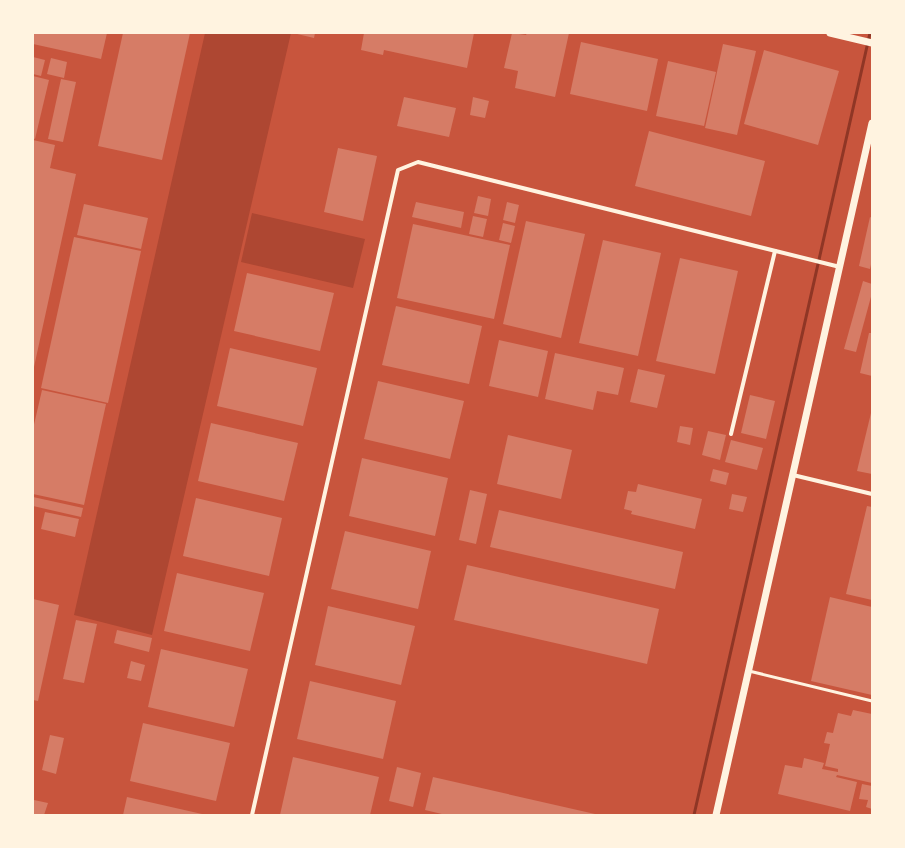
<svg xmlns="http://www.w3.org/2000/svg" width="905" height="848" font-family="Helvetica,sans-serif">
<style>
.green{fill:#ae4732}
.lines{fill:none;stroke-linecap:round;stroke-linejoin:round}
.stream{stroke:#8f3625;stroke-width:3}
.building{fill:#d67c66}
.service{stroke:#fff3e0;stroke-width:3}
.minor{stroke:#fff3e0;stroke-width:4}
.tertiary{stroke:#fff3e0;stroke-width:7}
</style>
<rect width="100%" height="100%" fill="#c8553d"/>
<g class="green">
<path d="M205,33H291L152,635L74,615Z"/>
<path d="M252,213L365,239L353,288L241,262Z"/>
</g>
<g class="lines">
<path class="stream" d="M694,815L870,33"/>
</g>
<g class="building">
<path d="M33,33H107L101,59L33,44Z"/>
<path d="M123,33H190L162,160L98,146Z"/>
<path d="M293,33H315L314,38Z"/>
<path d="M364,33H474L467,68L384,50L383,55L361,50Z"/>
<path d="M512,33L526,35L527,33H569L555,97L515,88L518,71L504,68Z"/>
<path d="M581,42L658,59L647,111L570,94Z"/>
<path d="M723,44L756,51L737,135L705,128Z"/>
<path d="M764,50L839,71L818,145L744,124Z"/>
<path d="M33,57L45,60L41,76L33,74Z"/>
<path d="M51,58L67,62L64,78L47,74Z"/>
<path d="M668,61L716,72L704,126L656,116Z"/>
<path d="M33,76L49,80L35,139L33,138Z"/>
<path d="M61,79L76,82L63,142L48,139Z"/>
<path d="M404,97L456,108L449,137L397,126Z"/>
<path d="M473,97L489,101L485,118L470,115Z"/>
<path d="M649,131L765,161L751,216L635,186Z"/>
<path d="M33,140L55,145L50,168L76,174L34,367Z"/>
<path d="M338,148L377,156L363,221L324,212Z"/>
<path d="M478,196L491,199L488,216L474,213Z"/>
<path d="M416,202L464,212L461,228L412,217Z"/>
<path d="M507,202L519,205L515,223L503,220Z"/>
<path d="M84,204L148,218L141,249L77,235Z"/>
<path d="M473,216L487,219L483,237L469,234Z"/>
<path d="M870,217L872,218V260L870,269L859,266Z"/>
<path d="M526,221L585,234L561,338L503,324Z"/>
<path d="M503,223L515,226L511,243L499,240Z"/>
<path d="M413,224L510,245L494,319L397,298Z"/>
<path d="M74,237L141,251L108,403L41,388Z"/>
<path d="M603,240L661,253L638,356L579,343Z"/>
<path d="M680,258L738,271L715,374L656,361Z"/>
<path d="M247,273L334,293L320,351L234,331Z"/>
<path d="M863,281L872,284V293L856,352L844,349Z"/>
<path d="M396,306L482,326L469,384L382,365Z"/>
<path d="M869,333H872V376L860,373Z"/>
<path d="M499,340L548,351L538,397L489,386Z"/>
<path d="M230,348L317,368L303,426L217,406Z"/>
<path d="M555,353L624,368L618,395L597,391L593,410L545,399Z"/>
<path d="M638,369L665,375L657,408L630,402Z"/>
<path d="M378,381L464,401L450,459L364,439Z"/>
<path d="M42,390L106,404L84,505L33,494V429Z"/>
<path d="M750,395L775,401L766,439L741,433Z"/>
<path d="M871,413H872V474L857,471Z"/>
<path d="M211,423L298,443L284,501L198,481Z"/>
<path d="M680,426L693,428L690,445L677,442Z"/>
<path d="M708,431L726,435L720,460L702,455Z"/>
<path d="M508,435L572,450L561,499L497,484Z"/>
<path d="M731,440L763,448L757,470L725,462Z"/>
<path d="M362,458L448,478L435,536L349,516Z"/>
<path d="M713,469L729,473L726,485L710,481Z"/>
<path d="M638,484L702,499L695,529L631,514L632,511L624,509L628,491L636,492Z"/>
<path d="M470,490L487,494L476,544L459,540Z"/>
<path d="M732,494L747,497L743,512L729,509Z"/>
<path d="M33,497L83,508L81,517L33,506Z"/>
<path d="M196,498L282,518L269,576L183,556Z"/>
<path d="M867,506L872,507V600L846,594Z"/>
<path d="M499,510L683,552L675,589L490,547Z"/>
<path d="M45,512L79,519L75,537L41,529Z"/>
<path d="M345,531L431,551L418,609L331,589Z"/>
<path d="M467,565L659,609L647,664L454,620Z"/>
<path d="M177,573L264,593L250,651L164,631Z"/>
<path d="M830,597L872,607V695L811,681Z"/>
<path d="M33,599L59,605L38,701L33,700Z"/>
<path d="M328,606L415,626L401,685L315,665Z"/>
<path d="M76,620L97,624L84,683L63,679Z"/>
<path d="M117,630L152,638L149,652L114,643Z"/>
<path d="M161,649L248,669L234,727L148,707Z"/>
<path d="M131,661L145,665L141,681L127,678Z"/>
<path d="M310,681L396,701L383,759L297,739Z"/>
<path d="M853,710L872,714V783L837,775L836,777L857,782L850,811L778,794L785,765L802,768L804,758L824,763L822,769L838,772V769L825,766L830,744L824,743L827,732L833,733L838,713L851,716Z"/>
<path d="M143,723L230,743L216,801L130,781Z"/>
<path d="M50,735L64,738L56,774L42,770Z"/>
<path d="M293,757L379,777L370,815H280Z"/>
<path d="M397,767L421,773L413,807L389,801Z"/>
<path d="M433,777L595,814V815H446L425,810Z"/>
<path d="M862,784L872,786V809L866,807L868,800L859,799Z"/>
<path d="M127,797L202,814V815H123Z"/>
<path d="M34,800L48,803L44,815H33Z"/>
</g>
<g class="lines">
<path class="service" d="M749,671L872,701"/>
<g class="minor">
<path d="M731,434L775,251"/>
<path d="M793,475L872,494"/>
<path d="M252,815L398,170L418,162L840,267"/>
</g>
<g class="tertiary">
<path d="M830,33L872,43"/>
<path d="M716,815L872,123"/>
</g>
</g>
<rect width="905" height="848" fill="none" stroke="#fff3e0" stroke-width="68"/>
</svg>
